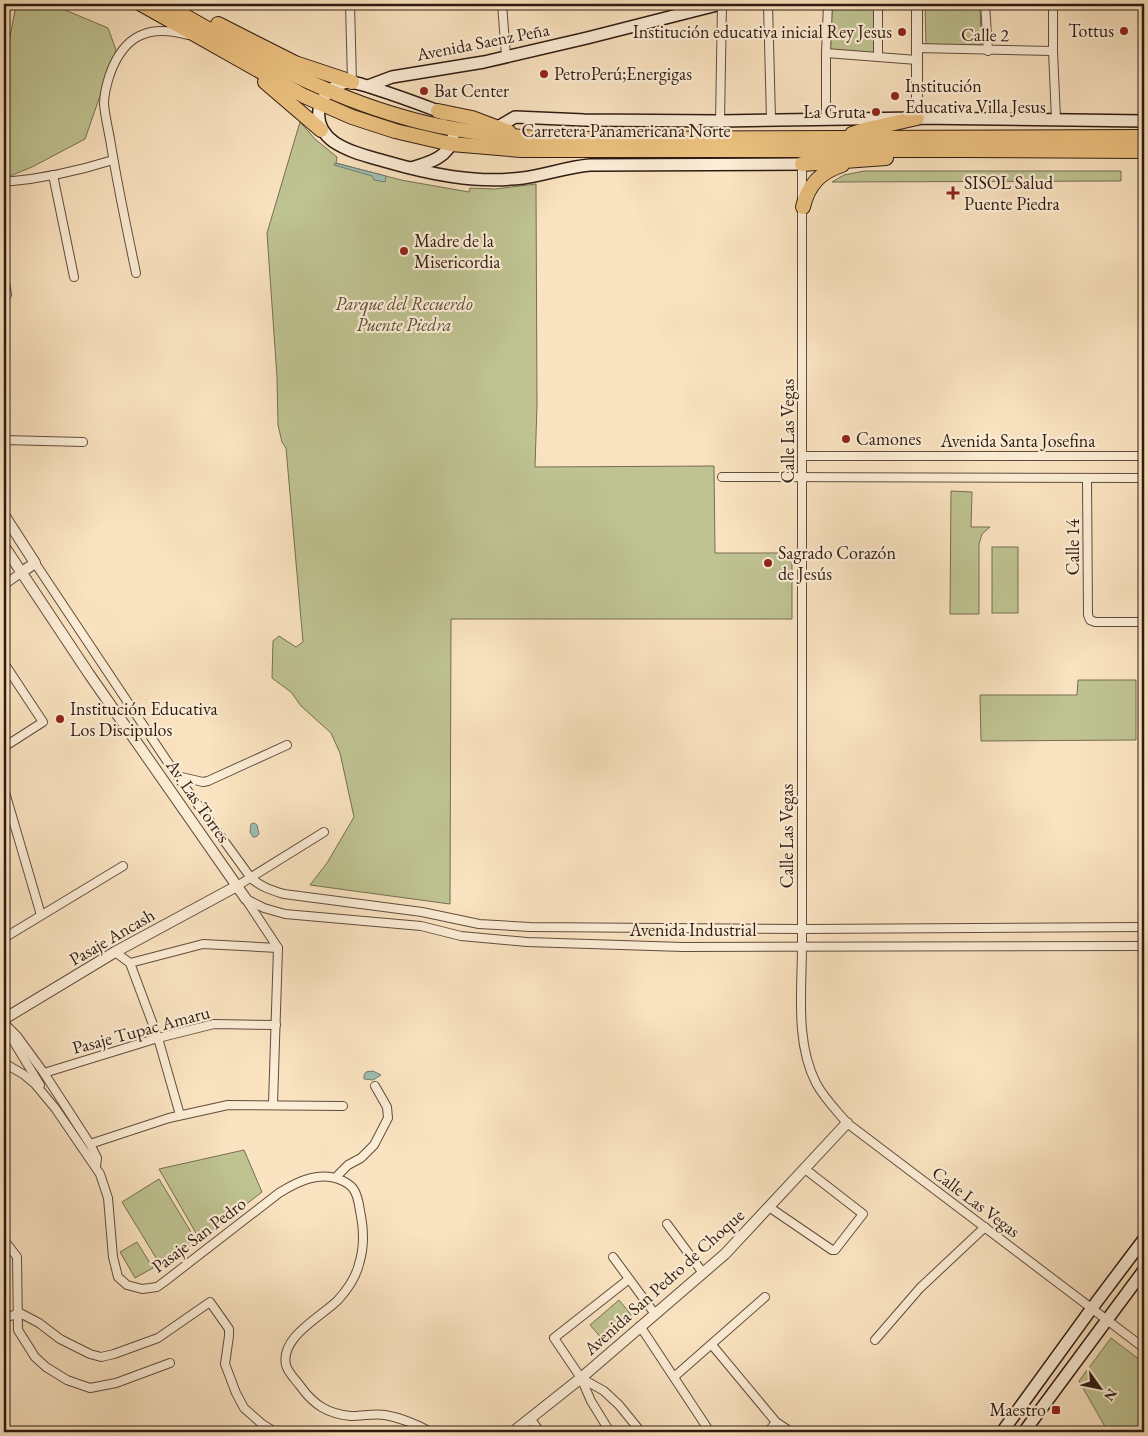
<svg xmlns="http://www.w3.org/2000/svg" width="1148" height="1436" font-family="'EB Garamond',serif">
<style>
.green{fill:#bfc392;stroke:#766e52}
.water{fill:#9ebeb3;stroke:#717c72}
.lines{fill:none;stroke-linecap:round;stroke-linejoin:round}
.minor-casing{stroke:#614c3d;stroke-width:10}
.tertiary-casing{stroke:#614c3d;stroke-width:12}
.secondary-casing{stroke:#2e1a11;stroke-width:14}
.trunk-casing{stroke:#2e1a11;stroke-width:16}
.minor{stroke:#fcedd6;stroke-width:8}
.tertiary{stroke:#fcedd6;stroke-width:10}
.secondary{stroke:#fcedd6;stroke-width:11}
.trunk{stroke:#edc280;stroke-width:14}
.poi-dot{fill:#8f2418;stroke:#fcedd6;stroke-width:2}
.labels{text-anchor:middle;stroke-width:4.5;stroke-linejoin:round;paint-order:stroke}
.poi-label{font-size:18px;fill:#2e1a11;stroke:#fcedd6;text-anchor:start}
.street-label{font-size:18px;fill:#2e1a11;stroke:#fcedd6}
.park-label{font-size:18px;font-style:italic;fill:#5a4d38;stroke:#fcedd6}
</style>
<rect width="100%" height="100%" fill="#fae3c0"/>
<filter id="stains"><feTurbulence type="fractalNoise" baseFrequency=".004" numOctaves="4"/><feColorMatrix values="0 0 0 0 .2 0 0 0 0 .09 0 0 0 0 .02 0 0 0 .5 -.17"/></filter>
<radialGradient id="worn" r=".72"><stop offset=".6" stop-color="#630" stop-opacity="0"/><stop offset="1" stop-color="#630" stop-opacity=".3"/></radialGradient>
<g class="green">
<path d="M4,4L10,7L4,43Z"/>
<path d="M828,4H879V60L828,57Z"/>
<path d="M925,4H980L981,45H926Z"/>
<path d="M16,6L58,7L108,28L116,50L85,139L32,167L10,176L4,173V66Z"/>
<path d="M300,122L315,139L337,157L336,163L401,180L469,192L470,188L495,189L536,184L537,405L535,467L714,466L715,553H792V619H451L450,904L310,885L327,863L354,817L340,753L331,733L301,706L291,692L272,678L273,641L279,636L296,647L303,642L286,448L282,442L278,425L277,377L267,233Z"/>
<path d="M864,171H1121V181L832,182L844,175Z"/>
<path d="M951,491L972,492L971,527H990L982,534L979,544V614H950Z"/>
<rect x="992" y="547" width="26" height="66"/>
<path d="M1078,680H1136V740L981,741L980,695H1077Z"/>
<path d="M244,1150L262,1192L200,1240L159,1169Z"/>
<path d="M159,1179L197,1242L161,1266L122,1202Z"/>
<path d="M137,1242L153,1268L135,1278L120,1252Z"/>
<path d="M619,1300L633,1317L604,1341L590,1325Z"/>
<path d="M1111,1338L1144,1363V1432H1108L1079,1381Z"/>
</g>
<g class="water">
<path d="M335,163L386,176L385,182L374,180L372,176L334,165Z"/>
<path d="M254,823L257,825L259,834L256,837H253L250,832L251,824Z"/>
<path d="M373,1071L381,1075L373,1080L364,1079V1075L366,1072Z"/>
</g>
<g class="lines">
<g class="minor-casing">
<g id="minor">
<path d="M350,4L352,82"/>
<path d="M502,4L506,56"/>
<path d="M768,4L771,119"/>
<path d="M985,4L988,51"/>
<path d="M1053,4V51L1056,119"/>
<path d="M917,48L1053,51"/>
<path d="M826,53L917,60"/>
<path d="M878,56V4"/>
<path d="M826,119V53L828,4"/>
<path d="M720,121L722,4"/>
<path d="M802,164V945C802,990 795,1042 816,1083C824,1098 836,1110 847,1123L1144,1348"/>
<path d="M53,175L74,277"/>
<path d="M4,182C41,179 78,171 113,160"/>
<path d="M136,273C127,230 118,188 111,145C109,132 105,117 104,104C104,94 107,83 110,74C124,35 149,24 188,35"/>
<path d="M4,276L7,295"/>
<path d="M4,440L83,442"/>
<path d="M802,456H1144"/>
<path d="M722,477L1144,478"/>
<path d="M1087,478L1088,615L1090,620L1095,622H1144"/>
<path d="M35,563L177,776L251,878C261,887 271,890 284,894L422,912L479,924L530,927L802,929L1144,927"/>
<path d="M4,585L22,572"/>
<path d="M4,663L43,722L4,747"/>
<path d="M177,776L203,782L208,781L287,745"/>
<path d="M4,789L41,915"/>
<path d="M237,886L324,832"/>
<path d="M246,899L264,908L285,914L421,926L461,936L527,942L683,947L1144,946"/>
<path d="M247,901L278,948L273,1104"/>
<path d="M4,938L123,866"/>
<path d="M115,952L130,963L203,944L278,948"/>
<path d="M130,963L158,1038L180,1115"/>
<path d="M4,1023L17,1036L44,1073L90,1144L97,1158L96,1167"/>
<path d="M6,1029L40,1085"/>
<path d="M4,1063L23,1074L35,1084L55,1108L100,1174L108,1198L113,1257L118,1277L127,1285L142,1289L157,1287L164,1282L279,1193C298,1181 321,1170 343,1181C347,1183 352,1186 354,1190C359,1198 359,1207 361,1216C364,1232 364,1248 359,1264C356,1277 347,1290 338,1300C321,1317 280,1337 286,1365C288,1373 296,1380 301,1387C314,1405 328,1414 351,1416C363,1416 374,1413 385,1415C402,1418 416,1424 431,1432"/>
<path d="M44,1073L158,1038L214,1024L276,1025"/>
<path d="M90,1144L169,1118L228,1105L343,1106"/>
<path d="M336,1177L348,1165L361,1158L374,1145L388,1118L387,1107L375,1086"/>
<path d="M769,1207L832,1250H835L863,1214L805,1169"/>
<path d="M667,1224L703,1273"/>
<path d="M4,1240L17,1257L18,1330L35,1357L46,1367L67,1380L90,1388L116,1383L170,1363"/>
<path d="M613,1257L655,1314"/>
<path d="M4,1318L20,1313L39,1323L60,1339L90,1354L101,1357L114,1354L158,1338L210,1302L229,1329V1336L225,1364L236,1393L244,1408L262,1424L275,1432"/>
<path d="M640,1326L710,1432"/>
<path d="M875,1340L920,1288L985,1227"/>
<path d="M712,1345L776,1422L791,1432"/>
<path d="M674,1377L765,1297"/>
<path d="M581,1378L604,1391L619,1405L641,1432"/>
<path d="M530,1418L540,1432"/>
<path d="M610,1432L591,1401L581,1378L554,1338L629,1279"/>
<path d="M768,1432L776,1422"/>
</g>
</g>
<g class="tertiary-casing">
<g id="tertiary">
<path d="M917,4V118"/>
<path d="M4,515L35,563L22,572"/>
<path d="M4,546L89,674L246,899"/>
<path d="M4,1019L115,952L237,886"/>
<path d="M513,1432L581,1378L725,1254L847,1123"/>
</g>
</g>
<g class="secondary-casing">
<g id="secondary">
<path d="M368,86L392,77L484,62L587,38L721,4"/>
<path d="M444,114L438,111C417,103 395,95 373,88C367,86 358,83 351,82C336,82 321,95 319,110C317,124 323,134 334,142C349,152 367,156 384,161C429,174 475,184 523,178C545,175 567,167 590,165L802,164"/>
<path d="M498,127L515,117L584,120L720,121L917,118L1144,121"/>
<path d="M411,168C428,163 449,158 453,137"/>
<path d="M1002,1432L1092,1308L1144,1239"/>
<path d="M1024,1432L1144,1270"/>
</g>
</g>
<g class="trunk-casing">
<g id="trunk">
<path d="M141,4L304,96L352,117L395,131L451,144L521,150H961L1144,151"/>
<path d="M164,4C241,48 317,93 403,117C453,132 505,137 557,139L1144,137"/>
<path d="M218,24L295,63L352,82"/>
<path d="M265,82L321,130"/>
<path d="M438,111L472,118L509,132"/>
<path d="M852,134L868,129L917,118"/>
<path d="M802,164L886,158"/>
<path d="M803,207C808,185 820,172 842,165"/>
</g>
</g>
<use href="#minor" class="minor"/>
<use href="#tertiary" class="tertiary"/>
<use href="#secondary" class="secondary"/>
<use href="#trunk" class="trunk"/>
</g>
<g class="poi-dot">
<circle cx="1124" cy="31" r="5"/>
<circle cx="902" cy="32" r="5"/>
<circle cx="544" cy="74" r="5"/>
<circle cx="424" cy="91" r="5"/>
<circle cx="895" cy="96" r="5"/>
<circle cx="876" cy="112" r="5"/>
<path d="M950.5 185.5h5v5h5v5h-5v5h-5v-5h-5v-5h5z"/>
<circle cx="404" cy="251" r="5"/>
<circle cx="846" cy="439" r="5"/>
<circle cx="768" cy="563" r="5"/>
<circle cx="60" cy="719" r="5"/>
<rect x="1051" y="1405" width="10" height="10" rx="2.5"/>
</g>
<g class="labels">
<g class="poi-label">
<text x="1114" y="37" text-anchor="end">Tottus</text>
<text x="892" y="38" text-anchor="end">Institución educativa inicial Rey Jesus</text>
<text x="554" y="80">PetroPerú;Energigas</text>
<text x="905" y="92">Institución<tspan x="905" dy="21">Educativa Villa Jesus</tspan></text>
<text x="434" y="97">Bat Center</text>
<text x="866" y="118" text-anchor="end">La Gruta</text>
<text x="964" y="189">SISOL Salud<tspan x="964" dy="21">Puente Piedra</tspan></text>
<text x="414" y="247">Madre de la<tspan x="414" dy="21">Misericordia</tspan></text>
<text x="856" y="445">Camones</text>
<text x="778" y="559">Sagrado Corazón<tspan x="778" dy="21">de Jesús</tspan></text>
<text x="70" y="715">Institución Educativa<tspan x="70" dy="21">Los Discipulos</tspan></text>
<text x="1046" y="1416" text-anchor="end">Maestro</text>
</g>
<g class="street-label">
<text transform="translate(985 35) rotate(1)" y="6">Calle 2</text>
<text transform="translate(483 42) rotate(-11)" y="6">Avenida Saenz Peña</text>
<text x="626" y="137">Carretera Panamericana Norte</text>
<text transform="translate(788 431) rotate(-90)" y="6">Calle Las Vegas</text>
<text x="1018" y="447">Avenida Santa Josefina</text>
<text transform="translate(1073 547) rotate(-90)" y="6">Calle 14</text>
<text transform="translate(198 801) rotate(55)" y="6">Av. Las Torres</text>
<text transform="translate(787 836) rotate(-90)" y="6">Calle Las Vegas</text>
<text x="693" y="936">Avenida Industrial</text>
<text transform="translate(112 937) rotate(-30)" y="6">Pasaje Ancash</text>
<text transform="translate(141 1030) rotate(-15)" y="6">Pasaje Tupac Amaru</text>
<text transform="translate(976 1202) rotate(37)" y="6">Calle Las Vegas</text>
<text transform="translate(199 1235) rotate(-37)" y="6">Pasaje San Pedro</text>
<text transform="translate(664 1282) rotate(-42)" y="6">Avenida San Pedro de Choque</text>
</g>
<g class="park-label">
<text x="404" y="310">Parque del Recuerdo<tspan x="404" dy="21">Puente Piedra</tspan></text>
</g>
</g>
<rect width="1148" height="1436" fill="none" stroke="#fae3c0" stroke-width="20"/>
<rect x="5" y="5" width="1138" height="1426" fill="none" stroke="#2e1a11" stroke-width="2.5"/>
<rect x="10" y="10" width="1128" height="1416" fill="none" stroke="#2e1a11"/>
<g transform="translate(1100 1388) rotate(123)" stroke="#fcedd6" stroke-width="4" paint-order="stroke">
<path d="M0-4L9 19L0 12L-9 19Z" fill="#2e1a11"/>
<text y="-8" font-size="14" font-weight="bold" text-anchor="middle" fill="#2e1a11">N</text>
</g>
<rect width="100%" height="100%" filter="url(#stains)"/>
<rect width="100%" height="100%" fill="url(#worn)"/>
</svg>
